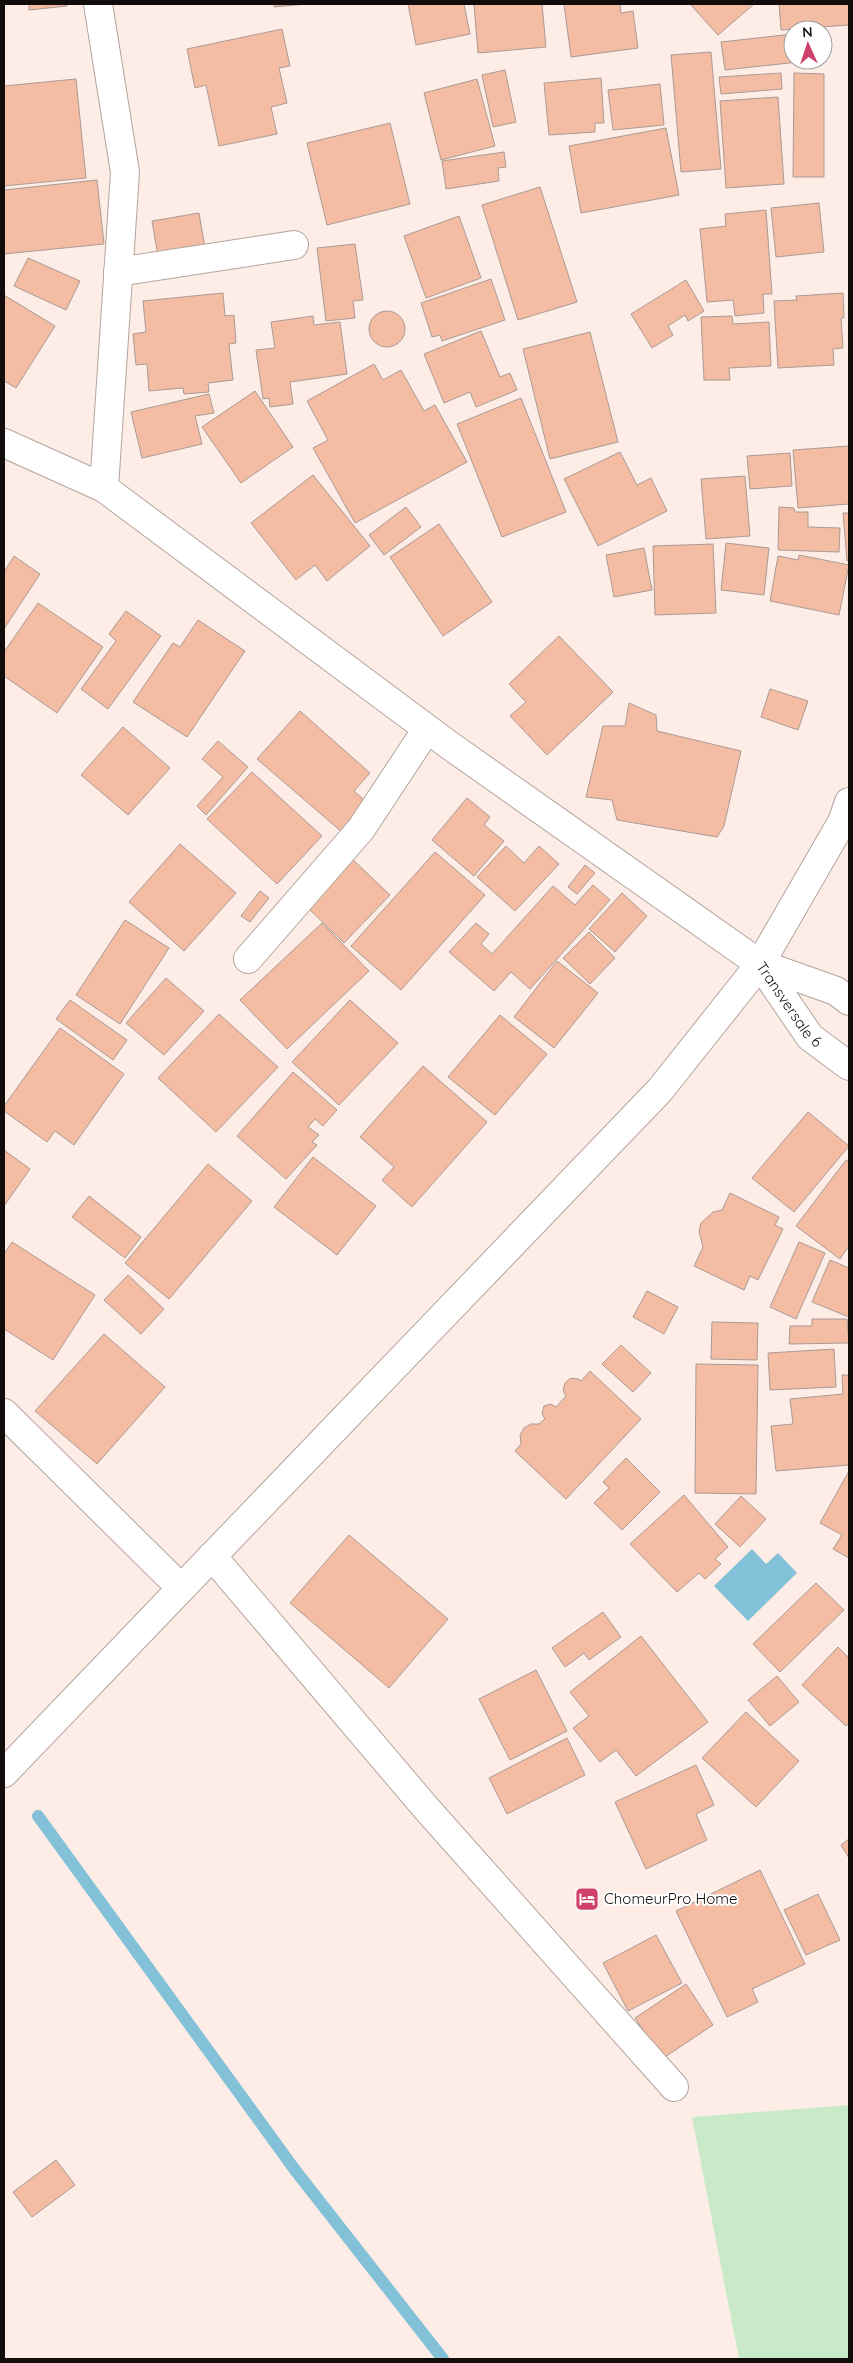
<svg xmlns="http://www.w3.org/2000/svg" width="853" height="2363" font-family="Quicksand,sans-serif">
<style>
.green{fill:#c9eac9}
.water{fill:#82c1d8}
.lines{fill:none;stroke-linecap:round;stroke-linejoin:round}
.stream{stroke:#82c1d8;stroke-width:12}
.building{fill:#f3bca3;stroke:#aa9b95}
.minor-casing{stroke:#b4a59e;stroke-width:30}
.major-casing{stroke:#b4a59e;stroke-width:30}
.minor{stroke:#fff;stroke-width:28}
.major{stroke:#fff;stroke-width:28}
.labels{text-anchor:middle;stroke-width:4;stroke-linejoin:round;paint-order:stroke}
.street-label{font-size:15px;fill:#120d0a;stroke:#fff}
.poi-label{font-size:15px;fill:#120d0a;stroke:#fff;text-anchor:start}
</style>
<rect width="100%" height="100%" fill="#fdede6"/>
<path class="green" d="M849,2105V2359H739L692,2117Z"/>
<path class="water" d="M752,1549L766,1564L778,1553L797,1573L748,1621L714,1586Z"/>
<g class="lines">
<path class="stream" d="M38,1816L295,2170L443,2359"/>
</g>
<g class="building">
<path d="M29,4H67V6L29,10Z"/>
<path d="M274,4H307L274,7Z"/>
<path d="M408,4H464L470,34L416,45Z"/>
<path d="M474,4H542L546,47L478,53Z"/>
<path d="M564,4H620L621,13L633,11L638,48L571,57Z"/>
<path d="M690,4H754L718,35Z"/>
<path d="M779,4H849V25L781,30Z"/>
<path d="M282,29L290,66L279,68L287,103L271,107L277,134L219,146L206,85L195,88L187,49Z"/>
<path d="M793,34V60H817L725,70L721,42Z"/>
<path d="M711,52L721,169L681,172L671,55Z"/>
<path d="M505,70L516,122L493,127L482,75Z"/>
<path d="M781,73L782,89L721,94L719,77Z"/>
<path d="M794,73L824,74V177H793Z"/>
<path d="M601,78L604,123H595V132L549,135L544,83Z"/>
<path d="M76,79L86,178L4,186V86Z"/>
<path d="M477,79L495,146L441,160L424,93Z"/>
<path d="M660,84L664,125L613,130L608,90Z"/>
<path d="M778,97L784,184L726,188L720,101Z"/>
<path d="M390,123L410,204L327,225L307,143Z"/>
<path d="M666,128L679,195L581,213L569,146Z"/>
<path d="M504,152L506,167L498,168L499,181L446,189L442,161Z"/>
<path d="M97,180L104,244L4,254V190Z"/>
<path d="M540,187L577,302L518,320L482,205Z"/>
<path d="M819,203L824,252L776,257L771,208Z"/>
<path d="M766,210L772,294H763L764,313L735,316L733,300L707,302L700,229L726,226L725,214Z"/>
<path d="M199,213L205,248L158,256L152,221Z"/>
<path d="M459,216L481,278L426,298L404,236Z"/>
<path d="M355,244L363,300L353,301L355,318L326,321L317,248Z"/>
<path d="M28,258L80,281L66,310L14,286Z"/>
<path d="M491,279L505,320L442,341L440,335L432,337L421,303Z"/>
<path d="M686,280L704,311L688,321L685,315L668,326L673,335L652,348L631,314Z"/>
<path d="M223,293L225,316L234,315L236,343L229,344L233,380L208,383L209,392L184,394L183,388L149,391L147,364L136,365L133,334L146,332L143,301Z"/>
<path d="M843,293L844,318H841L843,348L833,349L834,365L778,368L774,301L797,300L796,296Z"/>
<path d="M4,295L55,326L16,388L4,381Z"/>
<circle cx="387" cy="329" r="18"/>
<path d="M313,316L314,325L340,322L347,374L290,382L293,404L270,407L269,398L263,399L256,350L275,348L271,322Z"/>
<path d="M732,316L733,324L769,322L771,366L729,368L730,380H704L701,317Z"/>
<path d="M481,331L500,377L510,373L517,390L476,407L470,392L444,403L424,354Z"/>
<path d="M590,332L618,442L550,459L523,349Z"/>
<path d="M374,364L383,380L401,370L424,411L435,405L467,462L355,523L313,448L328,440L307,401Z"/>
<path d="M255,391L293,447L241,483L202,427Z"/>
<path d="M209,394L214,413L195,416L202,444L142,458L131,412Z"/>
<path d="M521,398L566,512L502,537L457,424Z"/>
<path d="M849,446V504L798,508L793,450Z"/>
<path d="M620,452L637,485L651,478L667,511L598,546L564,479Z"/>
<path d="M790,453L792,486L750,489L747,456Z"/>
<path d="M313,475L370,546L327,581L315,565L296,580L251,523Z"/>
<path d="M745,476L750,536L706,539L701,479Z"/>
<path d="M406,507L421,527L384,555L369,535Z"/>
<path d="M779,507L794,508L795,512H808V527L840,528L839,552L778,550Z"/>
<path d="M843,513H849V560L847,561Z"/>
<path d="M439,524L492,602L443,636L390,557Z"/>
<path d="M726,543L769,548L764,595L721,590Z"/>
<path d="M713,544L716,613L655,615L653,546Z"/>
<path d="M644,548L652,590L614,597L606,555Z"/>
<path d="M799,555L849,565L839,615L770,601L778,556L798,560Z"/>
<path d="M14,556L40,574L4,629V572Z"/>
<path d="M38,603L103,647L57,713L4,676V652Z"/>
<path d="M126,611L161,636L108,709L81,689L116,641L109,634Z"/>
<path d="M198,620L245,651L187,737L133,702L173,643L180,647Z"/>
<path d="M559,636L613,692L547,755L510,716L526,702L509,684Z"/>
<path d="M770,689L808,701L798,730L761,717Z"/>
<path d="M629,703L656,715L657,731L741,751L724,826L717,837L617,820L612,800L586,797L603,726H625Z"/>
<path d="M300,711L370,773L354,791L369,804L343,833L257,759Z"/>
<path d="M123,727L170,768L128,815L81,775Z"/>
<path d="M218,741L248,767L206,815L197,806L223,777L202,759Z"/>
<path d="M252,772L322,836L277,884L207,819Z"/>
<path d="M467,798L490,817L484,825L504,841L474,876L432,840Z"/>
<path d="M180,844L236,893L184,951L129,902Z"/>
<path d="M506,846L524,863L539,846L559,864L515,911L477,877Z"/>
<path d="M435,852L485,895L401,990L351,946Z"/>
<path d="M348,855L390,895L344,943L302,902Z"/>
<path d="M585,865L595,873L577,894L568,887Z"/>
<path d="M593,885L610,900L530,989L511,972L494,991L449,952L476,923L489,934L481,944L492,954L553,886L575,905Z"/>
<path d="M260,891L269,898L250,922L241,916Z"/>
<path d="M622,893L647,916L615,952L589,929Z"/>
<path d="M125,920L169,948L120,1024L76,995Z"/>
<path d="M322,923L369,971L287,1049L240,1000Z"/>
<path d="M589,932L615,958L590,984L563,958Z"/>
<path d="M557,961L598,993L554,1048L514,1017Z"/>
<path d="M166,978L204,1011L164,1055L126,1023Z"/>
<path d="M70,1000L127,1040L113,1060L56,1019Z"/>
<path d="M350,1000L398,1043L339,1105L292,1062Z"/>
<path d="M219,1014L278,1067L216,1132L158,1078Z"/>
<path d="M500,1015L547,1054L495,1115L448,1077Z"/>
<path d="M60,1028L124,1074L74,1145L55,1131L47,1142L4,1111V1106Z"/>
<path d="M423,1066L487,1122L412,1207L382,1180L394,1167L360,1137Z"/>
<path d="M293,1072L337,1110L323,1126L315,1119L308,1127L319,1135L312,1142L317,1145L286,1179L237,1136Z"/>
<path d="M808,1112L849,1146L794,1212L752,1178Z"/>
<path d="M4,1150L30,1169L4,1206Z"/>
<path d="M313,1157L376,1206L337,1255L274,1207Z"/>
<path d="M846,1160L849,1162V1246L840,1259L796,1226Z"/>
<path d="M208,1164L252,1201L169,1299L125,1263Z"/>
<path d="M730,1193L779,1217L775,1225L783,1229L758,1280L750,1276L744,1290L694,1266L703,1247L699,1231L701,1223L713,1212L722,1210Z"/>
<path d="M89,1196L141,1237L125,1258L72,1217Z"/>
<path d="M12,1242L95,1295L53,1360L4,1329V1254Z"/>
<path d="M799,1242L825,1253L796,1319L770,1307Z"/>
<path d="M830,1260L849,1268V1317L812,1302Z"/>
<path d="M128,1275L164,1309L141,1334L104,1300Z"/>
<path d="M647,1291L678,1307L664,1334L633,1317Z"/>
<path d="M812,1319H847L849,1343L789,1344L790,1326H812Z"/>
<path d="M712,1322L758,1323L757,1360L711,1359Z"/>
<path d="M104,1334L165,1387L97,1464L35,1411Z"/>
<path d="M621,1345L651,1373L633,1392L602,1364Z"/>
<path d="M834,1349L836,1387L770,1390L768,1353Z"/>
<path d="M696,1364L758,1365L756,1494L695,1493Z"/>
<path d="M590,1371L641,1419L566,1499L515,1451L521,1444L520,1435L524,1428L531,1424H539L545,1419L542,1414L544,1406L551,1404L556,1407L566,1396L563,1390L565,1383L571,1378L578,1379L581,1381Z"/>
<path d="M842,1375H849V1465L776,1471L771,1426L793,1424L790,1399L843,1394Z"/>
<path d="M626,1458L660,1492L622,1530L594,1503L609,1488L603,1482Z"/>
<path d="M849,1471V1558L833,1549L842,1535L820,1523Z"/>
<path d="M684,1495L728,1547L715,1559L721,1564L705,1579L699,1573L677,1592L630,1544Z"/>
<path d="M741,1496L766,1519L740,1547L715,1524Z"/>
<path d="M349,1535L448,1619L389,1688L290,1603Z"/>
<path d="M816,1583L844,1610L780,1672L753,1644Z"/>
<path d="M603,1612L621,1637L589,1660L584,1653L565,1667L552,1648Z"/>
<path d="M641,1636L708,1722L636,1776L616,1750L600,1762L573,1728L589,1716L570,1692Z"/>
<path d="M838,1647L849,1658V1723L846,1726L802,1685Z"/>
<path d="M536,1670L567,1731L510,1760L479,1699Z"/>
<path d="M777,1676L799,1702L770,1726L748,1700Z"/>
<path d="M746,1712L799,1761L756,1807L702,1758Z"/>
<path d="M567,1738L585,1775L507,1814L489,1778Z"/>
<path d="M696,1765L714,1805L696,1814L707,1840L646,1869L615,1802Z"/>
<path d="M849,1839V1858L841,1845Z"/>
<path d="M760,1870L805,1964L752,1989L758,2002L727,2017L676,1911Z"/>
<path d="M818,1894L840,1940L806,1955L784,1910Z"/>
<path d="M656,1935L682,1983L628,2011L603,1963Z"/>
<path d="M686,1984L713,2025L662,2059L635,2018Z"/>
<path d="M56,2160L75,2185L32,2217L13,2192Z"/>
</g>
<g class="lines">
<g class="minor-casing">
<g id="minor">
<path d="M98,4L125,172L104,488"/>
<path d="M118,272L294,245"/>
<path d="M4,443L104,488L449,745L760,964"/>
<path d="M248,959L361,829L427,729"/>
<path d="M4,1413L181,1588"/>
<path d="M212,1556L426,1808L674,2087"/>
</g>
</g>
<g class="major-casing">
<g id="major">
<path id="s1" d="M760,964L810,1037L849,1066"/>
<path d="M760,964L836,991L849,1001"/>
<path d="M4,1773L660,1090L760,964L842,822L849,802"/>
</g>
</g>
<use href="#minor" class="minor"/>
<use href="#major" class="major"/>
</g>
<defs>
<g id="hotel-square" transform="scale(1.25)"><rect x="-9" y="-9" width="18" height="18" rx="4" fill="#cf416b" stroke="#fff"/><path d="M-6-4.5h1.5V1H6V5H4.5V3h-9V5H-6ZM-4 0a1.8 1.8 0 1 1 3.6 0ZM.5 0V-2.5h3Q6-2.5 6 0Z" fill="#fff"/></g>
</defs>
<g fill-rule="evenodd">
<use href="#hotel-square" x="587" y="1899"/>
</g>
<g class="labels">
<g class="street-label">
<text dy="5" stroke="none"><textPath href="#s1" startOffset="50">Transversale 6</textPath></text>
</g>
<g class="poi-label">
<text x="604" y="1904">ChomeurPro Home</text>
</g>
</g>
<rect width="853" height="2363" fill="none" stroke="#120d0a" stroke-width="10"/>
<g transform="translate(808 45) rotate(357)"><circle r="24" fill="#ffffff" stroke="#a09e9d"/>
<path d="M0-4L9 19L0 12L-9 19Z" fill="#cf416b"/>
<text y="-8" font-size="14" font-weight="bold" text-anchor="middle" fill="#120d0a">N</text>
</g>
</svg>
